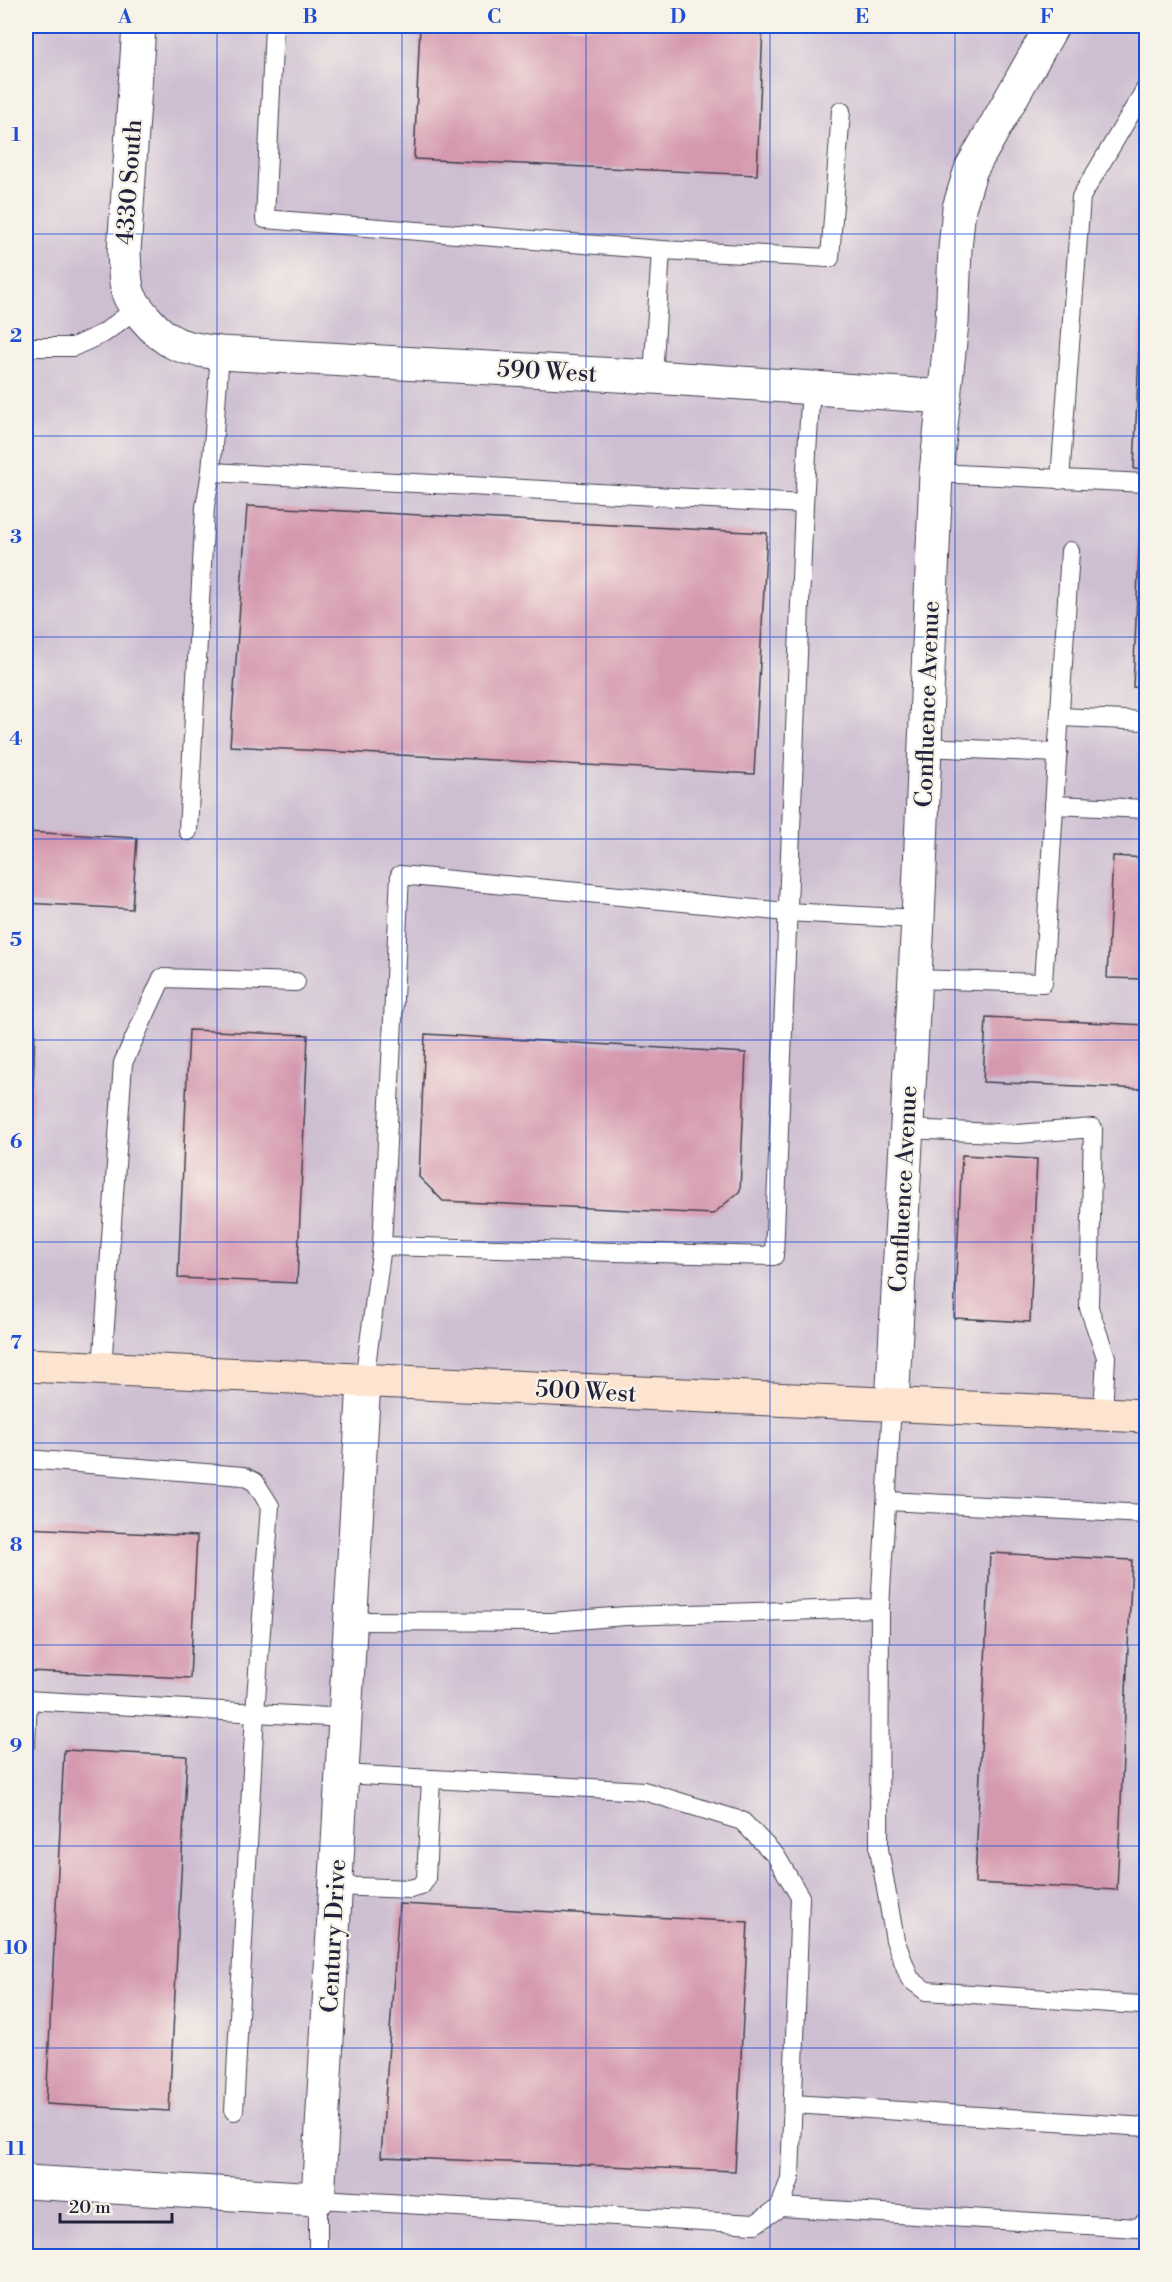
<svg xmlns="http://www.w3.org/2000/svg" width="1172" height="2282" font-family="'Libre Bodoni',serif">
<style>
.industrial{fill:#cdbed2}
.building{fill:#d599af}
.lines{fill:none;stroke-linecap:round;stroke-linejoin:round}
.lane-casing{stroke:#413f51;stroke-width:20}
.street-casing{stroke:#413f51;stroke-width:35}
.secondary-casing{stroke:#413f51;stroke-width:35}
.lane{stroke:#fff;stroke-width:18}
.street{stroke:#fff;stroke-width:33}
.secondary{stroke:#fde4d0;stroke-width:33}
.grid{fill:none;stroke:#1d4ed8;stroke-width:1.5;stroke-opacity:0.55}
.labels{text-anchor:middle;stroke-width:4.5;stroke-linejoin:round;paint-order:stroke}
.street-label{font-size:24px;fill:#22223b;stroke:#f7f3e8}
.neatline{fill:none;stroke:#1d4ed8;stroke-width:2}
.grid-label{font-size:20px;text-anchor:middle;font-weight:bold;fill:#1d4ed8}
</style>
<rect width="100%" height="100%" fill="#f7f3e8"/>
<filter id="ink" filterUnits="userSpaceOnUse"><feTurbulence type="fractalNoise" baseFrequency=".0167" numOctaves="2"/><feDisplacementMap in="SourceGraphic" scale="12" xChannelSelector="R" yChannelSelector="G"/><feConvolveMatrix kernelMatrix="1 2 1 2 8 2 1 2 1" color-interpolation-filters="sRGB"/></filter>
<filter id="wash" filterUnits="userSpaceOnUse"><feTurbulence type="fractalNoise" baseFrequency=".008" numOctaves="4" result="noise"/><feDisplacementMap in="SourceGraphic" scale="24" xChannelSelector="R" yChannelSelector="G"/><feGaussianBlur stdDeviation="1.35" result="paint"/><feColorMatrix in="noise" values="0 0 0 0 0 0 0 0 0 0 0 0 0 0 0 0 0 1.4 0 .05"/><feComposite in="paint" operator="in"/></filter>
<g filter="url(#wash)">
<rect width="100%" height="100%" fill="#eee6cb"/>
<rect class="industrial" x="26" y="26" width="1120" height="2230"/>
<g id="blocks">
<g class="building">
<path d="M420,26H763L757,175L414,159Z"/>
<path d="M1141,306H1146V470L1134,469Z"/>
<path d="M247,506L767,533L754,774L230,746Z"/>
<path d="M1140,529H1146V688L1133,687Z"/>
<path d="M26,832L137,838L132,909L26,903Z"/>
<path d="M1113,856L1146,858V979L1107,978Z"/>
<path d="M986,1017L1146,1025V1089L983,1082Z"/>
<path d="M26,1026L35,1027L27,1271H26Z"/>
<path d="M189,1030L308,1035L297,1283L178,1278Z"/>
<path d="M425,1034L746,1053L740,1191L713,1214L443,1201L419,1177Z"/>
<path d="M962,1155L1037,1159L1030,1322L954,1318Z"/>
<path d="M26,1528L197,1536L190,1678L26,1671Z"/>
<path d="M990,1553L1132,1560L1117,1890L975,1883Z"/>
<path d="M64,1750L187,1756L169,2111L46,2104Z"/>
<path d="M399,1904L748,1922L735,2171L381,2157Z"/>
</g>
</g>
</g>
<g filter="url(#ink)">
<use href="#blocks" fill-opacity="0" stroke="#413f51" stroke-width="1.5"/>
<g class="lines">
<g class="lane-casing">
<g id="lane">
<path d="M274,26L265,219L661,250L830,258L841,111"/>
<path d="M26,347H73L104,333L137,308"/>
<path d="M653,377L661,250"/>
<path d="M211,472L804,504"/>
<path d="M936,473L1146,483"/>
<path d="M1060,480L1081,197L1146,88"/>
<path d="M1061,717L1146,721"/>
<path d="M925,747L1058,753"/>
<path d="M1054,805L1146,809"/>
<path d="M188,831L205,507L211,472L220,353"/>
<path d="M915,979L1043,983L1070,551"/>
<path d="M906,1129L1018,1134L1093,1128L1089,1308L1106,1357L1103,1413"/>
<path d="M382,1246L400,875L787,912L918,919"/>
<path d="M102,1369L123,1063L162,978L296,982"/>
<path d="M364,1381L382,1246L774,1256L804,504L811,386"/>
<path d="M26,1459L243,1476L255,1482L270,1506L255,1713L234,2111"/>
<path d="M887,1501L1146,1514"/>
<path d="M880,1608L879,1849L895,1940L910,1979L926,1991L1141,2005L1146,2003"/>
<path d="M352,1621L552,1622L625,1616L880,1608L892,1405"/>
<path d="M26,1700L346,1718"/>
<path d="M26,1743L28,1700"/>
<path d="M336,1886L410,1889L421,1886L426,1879L431,1779"/>
<path d="M793,2104L1146,2127"/>
<path d="M780,2207L1138,2228L1146,2221"/>
<path d="M318,2256V2199L755,2224L780,2207L790,2179L800,1897L776,1856L742,1821L644,1791L343,1774"/>
</g>
</g>
<g class="street-casing">
<g id="street">
<path d="M139,26L124,252C125,266 124,282 129,295C132,303 139,311 145,318C169,347 184,348 220,353L653,377L945,397"/>
<path d="M892,1405L918,919L936,473L952,323L955,249L959,208L971,169L1052,26"/>
<path d="M26,2182L318,2199L364,1381"/>
</g>
</g>
<g class="secondary-casing">
<path id="secondary" d="M26,1365L1146,1416"/>
</g>
<use href="#lane" class="lane"/>
<use href="#street" class="street"/>
<use href="#secondary" class="secondary"/>
</g>
</g>
<path class="grid" d="M217,26V2256M402,26V2256M586,26V2256M770,26V2256M955,26V2256M26,234H1146M26,436H1146M26,637H1146M26,839H1146M26,1040H1146M26,1242H1146M26,1443H1146M26,1645H1146M26,1846H1146M26,2048H1146"/>
<g class="labels">
<g class="street-label">
<text transform="translate(129 182) rotate(-86)" y="8">4330 South</text>
<text transform="translate(547 371) rotate(3)" y="8">590 West</text>
<text transform="translate(927 704) rotate(-88)" y="8">Confluence Avenue</text>
<text transform="translate(903 1189) rotate(-87)" y="8">Confluence Avenue</text>
<text transform="translate(586 1391) rotate(3)" y="8">500 West</text>
<text transform="translate(333 1936) rotate(-87)" y="8">Century Drive</text>
</g>
</g>
<rect width="1172" height="2282" fill="none" stroke="#f7f3e8" stroke-width="66"/>
<path d="M60 2213v9h112v-9" fill="none" stroke="#22223b" stroke-width="3"/>
<text x="69" y="2213" font-size="18" fill="#22223b" stroke="#f7f3e8" stroke-width="4.5" paint-order="stroke">20 m</text>
<rect x="33" y="33" width="1106" height="2216" class="neatline"/>
<g class="grid-label">
<text x="125" y="23">A</text>
<text x="310" y="23">B</text>
<text x="494" y="23">C</text>
<text x="678" y="23">D</text>
<text x="862" y="23">E</text>
<text x="1047" y="23">F</text>
<text x="16" y="141">1</text>
<text x="16" y="342">2</text>
<text x="16" y="543">3</text>
<text x="16" y="745">4</text>
<text x="16" y="946">5</text>
<text x="16" y="1148">6</text>
<text x="16" y="1349">7</text>
<text x="16" y="1551">8</text>
<text x="16" y="1752">9</text>
<text x="16" y="1954">10</text>
<text x="16" y="2155">11</text>
</g>
</svg>
